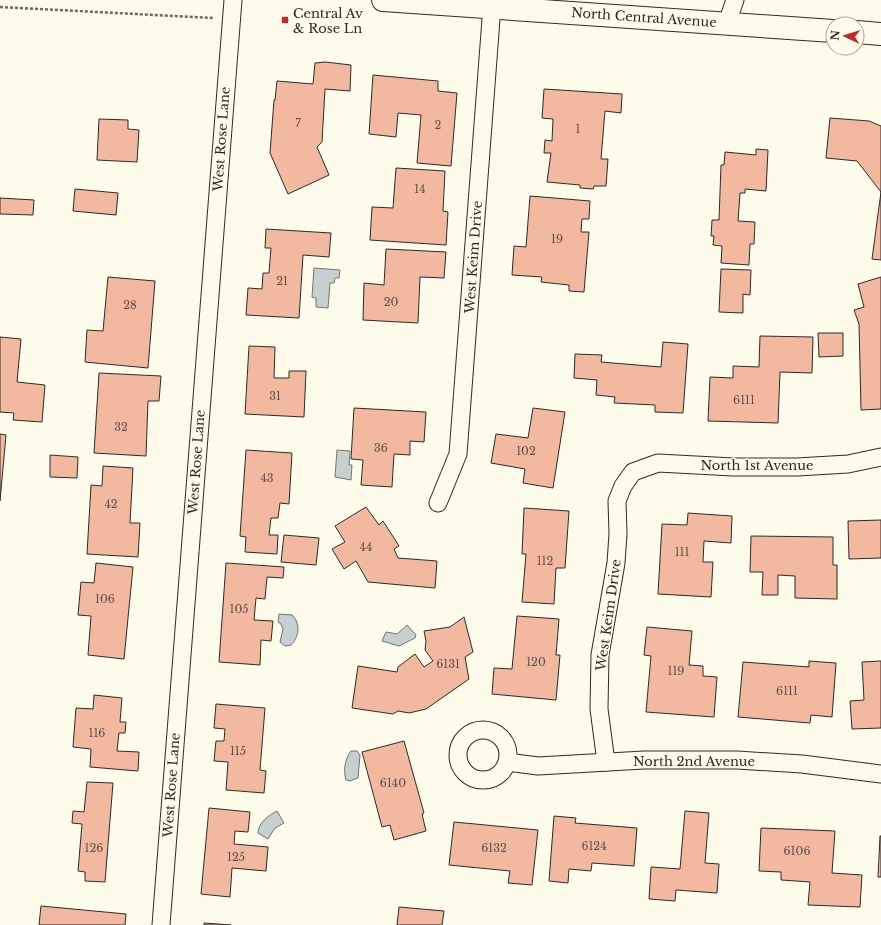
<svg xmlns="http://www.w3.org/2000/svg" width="881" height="925" font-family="'Libre Baskerville',serif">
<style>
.water{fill:#c7d0d0;stroke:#74746e}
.building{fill:#f2b8a0;stroke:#2b2b2b}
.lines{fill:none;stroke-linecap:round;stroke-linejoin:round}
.minor-casing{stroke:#2b2b2b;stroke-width:19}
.secondary-casing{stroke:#2b2b2b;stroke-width:24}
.path{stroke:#6a6964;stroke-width:2.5;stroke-dasharray:3 2;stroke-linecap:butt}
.minor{stroke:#fdfbea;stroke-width:17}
.secondary{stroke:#fdfbea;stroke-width:22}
.poi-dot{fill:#c62828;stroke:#fdfbea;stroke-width:1.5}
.labels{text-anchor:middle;stroke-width:3;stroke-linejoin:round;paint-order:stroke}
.number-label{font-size:11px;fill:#5d4e48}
.poi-label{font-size:13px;fill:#2b2b2b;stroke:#fdfbea;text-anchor:start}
.street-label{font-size:13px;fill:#2b2b2b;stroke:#fdfbea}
</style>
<rect width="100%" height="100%" fill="#fdfbea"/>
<g class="water">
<path d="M314,268L340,270L339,278H335L334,283H330L328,308L316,307V298L312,297Z"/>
<path d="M337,450L350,451L349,465H352L351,480L335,477Z"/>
<path d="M279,614L292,615C302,625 298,638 291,645L285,646L280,642L283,629L281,624L278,622Z"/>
<path d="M407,625L416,635L415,638L399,646L382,641L386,632L397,634Z"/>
<path d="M351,751H357L360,755L358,778L350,781L346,780C343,770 345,759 351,751Z"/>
<path d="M277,811L284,823L275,828L268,839L258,833C258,823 269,815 277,811Z"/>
</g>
<g class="building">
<path d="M325,62L351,65L350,91L325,89L322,142L317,147L329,175L288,194L270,153L274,100H275L277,81L313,84L315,63Z"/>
<path d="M373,75L438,81V91L457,93L451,166L417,163L421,115L398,113L396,137L369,134Z"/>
<path d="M544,89L622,94L621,113L605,111L601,159H608L606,186H594L593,189L580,188V185L547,182L551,153H544L545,140L552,141L553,119L542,118Z"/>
<path d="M830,118L869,121L881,126V260L872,259L881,192L857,161L826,158Z"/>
<path d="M99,119L128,120V129L139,130L137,162L97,160Z"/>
<path d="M756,149L768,150L766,191L745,189V193H740L738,221L755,222L754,244H750L749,265L721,263L722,246L713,245L714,236H711L712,220H719L721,165H724L725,152L756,155Z"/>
<path d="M396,168L445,171L443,211L448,212L446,245L370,240L372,207L393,208Z"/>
<path d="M75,189L118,193L116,215L73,211Z"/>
<path d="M530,196L590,201L589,219H582L581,232H589L584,292L569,291V285L541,282L542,277L512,275L514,246L526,247Z"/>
<path d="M0,198L34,200L33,215L0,214Z"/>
<path d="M266,229L331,233L329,257L303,255L299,318L246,315L248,288L262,289L263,273H269L271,248H265Z"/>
<path d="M386,249L446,252L444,278L420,277L418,323L363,320L364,283L384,285Z"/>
<path d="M721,269L751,270L750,295L743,294V313L719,312Z"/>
<path d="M108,277L155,281L148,368L85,362L87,330L103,331Z"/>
<path d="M881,277V409L861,410L859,324L854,310L864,307L858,284Z"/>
<path d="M818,333H843V356L819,357Z"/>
<path d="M760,336L813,337L812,373L780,372L778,423L708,421L710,377L733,378V366L759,367Z"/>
<path d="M0,337L21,339L17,382L45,385L42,422L13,420L14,413L0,412Z"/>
<path d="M663,342L688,344L683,413L655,412V405L614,403L615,397L596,395L597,380L574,378L575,354L602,355L601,362L661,367Z"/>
<path d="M249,346L275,347L274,378H289V371H306L304,417L245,414Z"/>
<path d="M99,373L161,376L159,401H148L146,456L94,453Z"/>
<path d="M354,408L426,412L424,442L410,441V455L394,454L392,487L361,485L363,460L351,459Z"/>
<path d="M533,408L565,412L553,488L523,483L525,469L491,463L496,434L528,438Z"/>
<path d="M0,434L6,435L0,501Z"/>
<path d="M246,450L292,453L289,504L280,503L278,518H271L269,535H278L277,554L245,552L246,537L240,536Z"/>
<path d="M50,455L78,457L77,478L50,477Z"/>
<path d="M103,466L133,468L130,523H140L138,557L87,554L91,485L102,486Z"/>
<path d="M366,507L379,525L383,521L399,546L394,549L398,558L437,561L435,588L368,582L356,561L344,569L332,549L345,542L335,526Z"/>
<path d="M524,508L569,511L565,568H556L554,604L522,602L526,554H522Z"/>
<path d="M688,513L732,516L731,543L704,541L703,562H713L711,597L658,594L662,524L687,525Z"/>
<path d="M881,520V558L849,559L848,521Z"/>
<path d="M284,535L319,538L316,565L281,562Z"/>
<path d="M751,536L833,537V565H837V599L795,598V576L778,575V595H762L763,572H750Z"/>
<path d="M96,563L133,567L124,659L88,655L91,616L78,615L81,582L94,583Z"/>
<path d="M226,563L284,567L283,578L267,577L265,599L256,598L254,620L273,621L271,641L261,640L260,665L219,662Z"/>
<path d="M517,616L559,619L556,655H560L556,700L492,694L494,668L512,669Z"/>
<path d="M464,617L473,652L465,657L469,679L426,709L409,713L398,711L393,714L352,708L358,666L397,672L398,667L415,654L424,667L433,661L425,650L426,641L424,631L450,627Z"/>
<path d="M647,627L692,631L689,665L703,666V676L717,677L714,717L646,712L651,656L644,655Z"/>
<path d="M809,661L836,663L832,717L811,715L810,723L738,717L743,662L809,667Z"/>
<path d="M881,661V728L852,729L850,701L864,700L862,662Z"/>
<path d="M94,695L122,698L120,722H126L125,733H119L117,751L139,752L138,771L90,767L91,749L73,747L76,708L93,709Z"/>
<path d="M216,704L265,708L260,770L266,771L264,793L226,790L228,762L214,761L216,741H224L225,729L214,728Z"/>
<path d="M404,741L424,813L422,814L426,831L394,840L390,825L382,827L362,752Z"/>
<path d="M87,782L113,783L105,882L85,881V872L78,871L82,824L72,823L73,811L84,812Z"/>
<path d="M209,808L250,812L248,832L235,831L234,844L268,847L266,871L232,868L230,897L201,894Z"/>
<path d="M685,811L709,813L705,863L719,864L717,893L676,890L675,901L649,899L651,867L680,869Z"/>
<path d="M554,816L576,818L575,823L637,828L634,866L592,863L591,871L569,869L568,883L549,881Z"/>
<path d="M454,822L538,830L532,885L508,883L510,871L449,865Z"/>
<path d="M761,828L835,831L832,873L862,875L860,907L808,905L810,882L781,880V872L759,871Z"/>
<path d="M880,836H881V877H878Z"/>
<path d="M41,906L126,914L125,925H39Z"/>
<path d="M399,907L444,911L442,925H397Z"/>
<path d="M204,923L231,925H204Z"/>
</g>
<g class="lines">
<g class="minor-casing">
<g id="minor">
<path d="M727,23L735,0"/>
<path d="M438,503L458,454L492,6"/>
<circle cx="483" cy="755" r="25"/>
<path d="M507,762L538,766L644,760H737L802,764L881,774"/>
<path d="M606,762L599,709L600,655L616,563L618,534L617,501L623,486L633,472L658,463L733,467H797L848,464L881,457"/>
<path d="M161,925L233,0"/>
</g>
</g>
<g class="secondary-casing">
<g id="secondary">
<path d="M383,0L833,31"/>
<path d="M857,32L881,34"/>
</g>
</g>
<path class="path" d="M0,7L213,18"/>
<use href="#minor" class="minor"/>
<use href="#secondary" class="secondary"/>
</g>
<rect class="poi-dot" x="281" y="16" width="8" height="8" rx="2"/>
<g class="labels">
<g class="number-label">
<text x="298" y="127">7</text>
<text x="438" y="129">2</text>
<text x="578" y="133">1</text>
<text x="420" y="193">14</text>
<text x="557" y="243">19</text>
<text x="282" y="285">21</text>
<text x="391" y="306">20</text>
<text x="130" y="309">28</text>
<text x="275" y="400">31</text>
<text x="744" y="404">6111</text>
<text x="121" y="431">32</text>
<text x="381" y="452">36</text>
<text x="526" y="455">102</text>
<text x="267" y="482">43</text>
<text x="111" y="508">42</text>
<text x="366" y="551">44</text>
<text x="682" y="556">111</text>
<text x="545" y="565">112</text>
<text x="105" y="603">106</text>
<text x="239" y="613">105</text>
<text x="536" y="666">120</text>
<text x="448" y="668">6131</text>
<text x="676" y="675">119</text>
<text x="787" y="695">6111</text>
<text x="97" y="737">116</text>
<text x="238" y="755">115</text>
<text x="393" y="787">6140</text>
<text x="594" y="850">6124</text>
<text x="94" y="852">126</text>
<text x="494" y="852">6132</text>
<text x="797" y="855">6106</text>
<text x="236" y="861">125</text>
</g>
<g class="poi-label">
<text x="293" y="18">Central Av<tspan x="293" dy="15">&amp; Rose Ln</tspan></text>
</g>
<g class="street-label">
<text transform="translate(644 17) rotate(4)" y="5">North Central Avenue</text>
<text transform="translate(221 139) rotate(-86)" y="5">West Rose Lane</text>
<text transform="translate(473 257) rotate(-86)" y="5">West Keim Drive</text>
<text transform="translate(196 462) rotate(-86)" y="5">West Rose Lane</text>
<text x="757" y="470">North 1st Avenue</text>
<text transform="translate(608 615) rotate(-82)" y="5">West Keim Drive</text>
<text x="694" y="766">North 2nd Avenue</text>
<text transform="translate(171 785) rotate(-86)" y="5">West Rose Lane</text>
</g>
</g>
<g transform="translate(845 36) rotate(274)"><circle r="19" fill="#fdfbea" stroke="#a9a89e"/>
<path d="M0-3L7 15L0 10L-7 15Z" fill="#c62828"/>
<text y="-6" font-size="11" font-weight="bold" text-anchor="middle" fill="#2b2b2b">N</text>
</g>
</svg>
